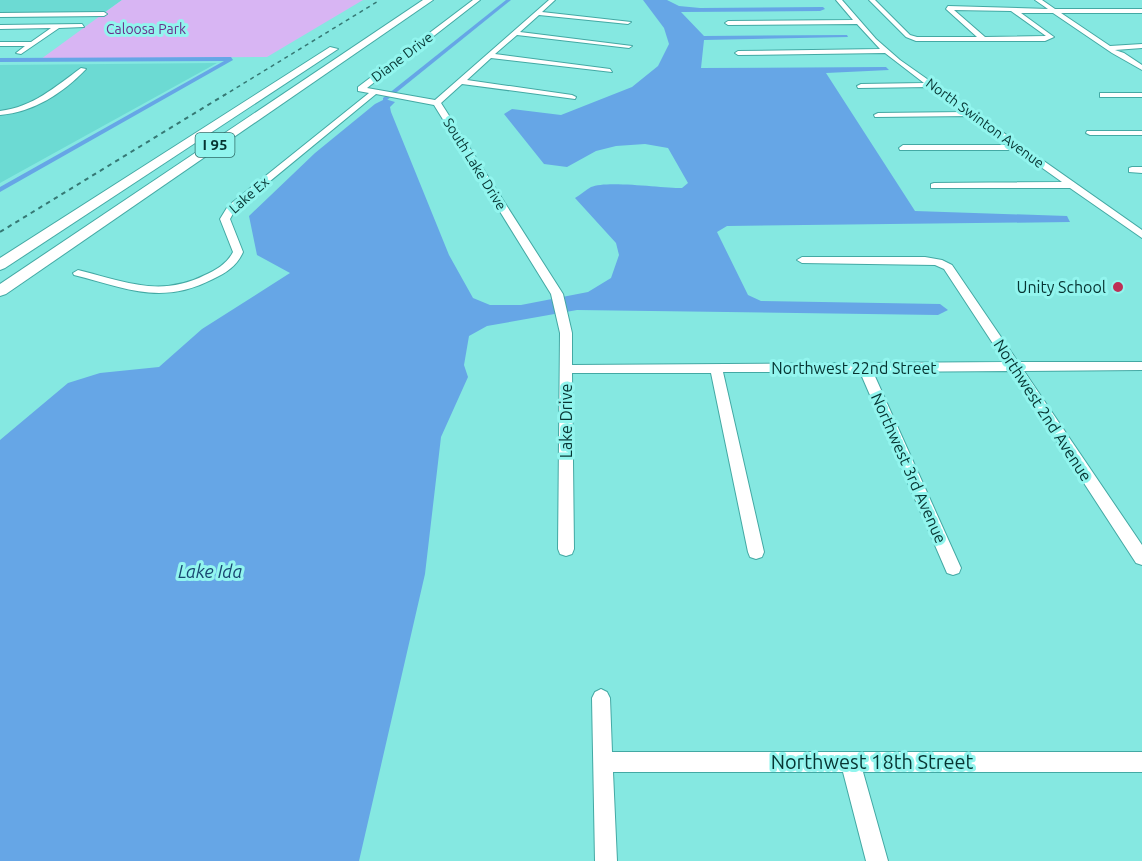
<svg xmlns="http://www.w3.org/2000/svg" width="1142" height="861" font-family="Ubuntu,sans-serif">
<style>
.built{fill:#6cdad3}
.green{fill:#d8b5f3}
.water{fill:#66a6e6}
.lines{fill:none;stroke-linecap:round;stroke-linejoin:round}
.canal{fill:#66a6e6;fill-rule:evenodd}
.minor-casing{stroke:#43a9a4;stroke-width:2}
.highway-casing{stroke:#43a9a4;stroke-width:2}
.minor{fill:#fff;fill-rule:evenodd}
.highway{fill:#fff;fill-rule:evenodd}
.rail-far1{stroke:#367874;stroke-width:1.5;stroke-dasharray:4 4;stroke-linecap:butt}
.rail{stroke:#367874;stroke-width:2;stroke-dasharray:4.5 4.5;stroke-linecap:butt}
.poi-dot{fill:#be2f56;stroke:#92f5ee;stroke-width:2}
.labels{text-anchor:middle;stroke-width:6;stroke-linejoin:round;paint-order:stroke}
.far-park-label{font-size:14px;fill:#69328b;stroke:#92f5ee}
.far-street-label{font-size:14px;fill:#063432;stroke:#92f5ee}
.shield{fill:#92f5ee;stroke:#306e6a;stroke-width:1.5}
.shield-label{font-size:15px;font-weight:bold;fill:#063432}
.poi-label{font-size:16px;fill:#063432;stroke:#92f5ee;text-anchor:end}
.street-label{font-size:16px;fill:#063432;stroke:#92f5ee}
.water-label{font-size:18px;font-style:italic;fill:#194771;stroke:#92f5ee}
.near-street-label{font-size:20px;fill:#063432;stroke:#92f5ee}
</style>
<rect width="100%" height="100%" fill="#85e8e1"/>
<g class="built">
<path d="M0,0H122L98,17L0,18Z"/>
<path d="M217,63L56,152L0,183V65Z"/>
</g>
<path class="green" d="M122,0H363L267,57L41,59Z"/>
<path class="water" d="M643,0H667L679,6L700,8L823,7L825,9L820,11L681,12L704,36L847,35L848,37L704,40L701,68L886,67L889,70L826,73L915,211L1067,216L1070,222L727,226L717,232L748,295L761,301L940,304L948,310L938,315L577,310L487,326L469,336L464,365L468,377L441,437L425,574L359,861H0V440L68,383L100,373L159,367L202,329L290,273L257,255L249,216L315,153L375,104L385,99L395,102L390,107L391,112L449,255L473,298L490,305H521L588,292L611,278L619,255L616,243L575,198C580,195 586,190 591,187C606,180 662,188 682,188L688,183L668,148L645,144L616,146L596,151L567,167L544,164L504,114L512,109L561,115L632,87L658,66L669,44L664,28Z"/>
<g class="lines">
<g class="canal">
<path d="M506,0H511L387,100H383V98Z"/>
<path d="M231,57L233,60L0,192V187L224,61L0,62V58Z"/>
</g>
<g class="minor-casing">
<g id="minor">
<path d="M473,0H480L367,88L435,100L549,0H555L542,12L631,22L628,24L539,15L520,32L632,46L629,48L517,35L495,54L610,69L612,72L491,58L467,80L572,95L576,97L575,99L462,84L441,103L563,294L572,333V365L1005,362L944,269L935,265L802,263L797,260L802,257H925L942,260L952,265L1018,362H1142V370L1024,371L1142,545V565L1136,563L1011,371L873,372L961,568L959,573L953,575L947,573L860,372H723L764,552L762,557L756,559L750,557L748,552L711,373H572L574,549L572,554L566,556L560,554L558,549L560,333L551,294L434,105L376,94L235,210L230,219L243,252C237,266 226,273 213,279C161,306 126,288 74,275L73,273L78,270C123,281 160,298 205,275C216,270 227,264 233,252L220,219L228,206L369,93L358,91V87Z"/>
<path d="M836,0H842L876,39L900,60L1142,230V238L1070,188H931V184L934,183L1062,182L1017,150H900L899,148L903,145H1010L971,116L875,117L874,115L878,113L964,112L930,87L858,88L857,86L861,84L924,83L885,53L738,55L735,53L738,51L880,49L857,24L728,25L725,23L728,21L853,20Z"/>
<path d="M869,0H875L910,35L917,37H977L946,9L948,6L1048,9L1035,0H1042L1055,9H1142V13H1061L1110,46L1142,44V48L1115,50L1124,53L1142,65V70L1112,53L1053,13H1021L1054,37L1045,41H916L906,37ZM954,10L1011,11L1046,36L985,37Z"/>
<path d="M0,13L104,12L107,14L104,16L0,17Z"/>
<path d="M82,24L84,27L59,28L21,54L16,53L25,46H0V42H31L51,28L0,29V25Z"/>
<path d="M81,68L86,69C63,93 34,112 0,115V111C33,107 55,87 81,68Z"/>
<rect x="1100" y="93" width="42" height="4"/>
<path d="M1087,131H1142V135H1090L1086,133Z"/>
<path d="M1132,167H1142V173L1129,172V168Z"/>
<path d="M601,689L607,692L610,698L612,752H1142V772H863L888,861H866L843,772H613L617,861H595L592,698L595,692Z"/>
</g>
</g>
<g class="highway-casing">
<g id="highway">
<path d="M423,0H433L6,294L0,296V284Z"/>
<path d="M330,47L338,49L5,268L0,270V258Z"/>
</g>
</g>
<use href="#minor" class="minor"/>
<use href="#highway" class="highway"/>
<path class="rail-far1" d="M223,96L380,0"/>
<path class="rail" d="M0,232L226,94"/>
</g>
<circle class="poi-dot" cx="1118" cy="287" r="6"/>
<g class="labels">
<g class="far-park-label">
<text x="146" y="34">Caloosa Park</text>
</g>
<g class="far-street-label">
<text transform="translate(402 57) rotate(-37)" y="5">Diane Drive</text>
<text transform="translate(985 123) rotate(36)" y="5">North Swinton Avenue</text>
<text transform="translate(475 164) rotate(58)" y="5">South Lake Drive</text>
<text transform="translate(249 195) rotate(-41)" y="5">Lake Ex</text>
</g>
<rect class="shield" x="195.5" y="133" width="39" height="24" rx="4.5"/>
<g class="shield-label">
<text x="215" y="150">I 95</text>
</g>
<g class="poi-label">
<text x="1106" y="293">Unity School</text>
</g>
<g class="street-label">
<text x="854" y="374">Northwest 22nd Street</text>
<text transform="translate(1043 410) rotate(57)" y="6">Northwest 2nd Avenue</text>
<text transform="translate(566 421) rotate(-90)" y="6">Lake Drive</text>
<text transform="translate(909 468) rotate(66)" y="6">Northwest 3rd Avenue</text>
</g>
<g class="water-label">
<text x="210" y="578">Lake Ida</text>
</g>
<g class="near-street-label">
<text x="872" y="769">Northwest 18th Street</text>
</g>
</g>
</svg>
